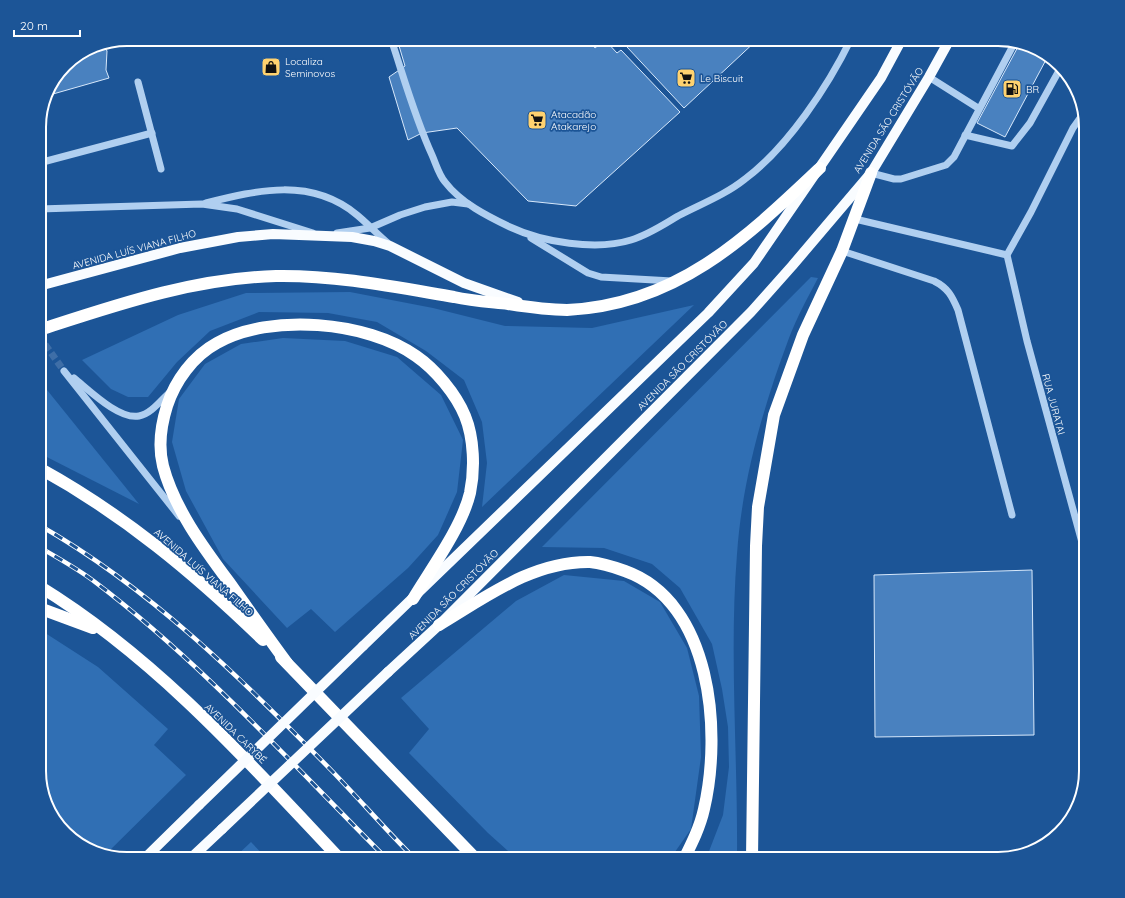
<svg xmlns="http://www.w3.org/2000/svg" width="1125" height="898" font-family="Quicksand,sans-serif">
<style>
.green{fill:#306fb4}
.building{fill:#4981bf;stroke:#d7e8fb}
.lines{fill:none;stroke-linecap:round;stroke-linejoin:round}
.minor-tunnel{stroke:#3e6ea7;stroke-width:7;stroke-dasharray:7 3.5;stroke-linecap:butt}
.minor{stroke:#b0cff0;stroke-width:7}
.major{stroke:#f9fcff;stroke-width:10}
.highway{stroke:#fff;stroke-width:12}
.rail-casing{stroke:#fff;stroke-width:4.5}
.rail{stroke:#1c5597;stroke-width:3;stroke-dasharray:9;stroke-linecap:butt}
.major-bridge{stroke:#f9fcff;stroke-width:10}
.labels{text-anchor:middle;stroke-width:3.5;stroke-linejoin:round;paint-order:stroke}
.poi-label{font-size:10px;fill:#fff;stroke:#1c5597;text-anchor:start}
.street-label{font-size:10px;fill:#fff;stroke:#1c5597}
.rim{fill:none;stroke:#fff;stroke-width:2}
</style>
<rect width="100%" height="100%" fill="#1c5597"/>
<g class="green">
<path d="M811,277L818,278C808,297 797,317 789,338C763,407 742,481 737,554C729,654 738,758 737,859H706L723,815L729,767L728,727L722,689L712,644L680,588L652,564L604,548L542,547Z"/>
<path d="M350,292L433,308L505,326L592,328L694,305L482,507L487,463L482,422L464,380L426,351L377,322L328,313L259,312L210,331L177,362L148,397H128L111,389L82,360L178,315L246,293Z"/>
<path d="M283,338L345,341L397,357L441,395L463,440L457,492L438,535L408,568L335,632L311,609L287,628L223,559L186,491L172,442L179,399L205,364L241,344Z"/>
<path d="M39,380L139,504L39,453Z"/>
<path d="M564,575L624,581L660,602L687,648L699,696L701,757L691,829L670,859H517L488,833L409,753L429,729L401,698L516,601Z"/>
<path d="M39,629L98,667L168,729L154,745L186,775L105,855L98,854L69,837L48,810L39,777Z"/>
<path d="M251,842L267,859H233Z"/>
</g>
<g class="building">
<path d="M397,39H588L595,48L605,40L617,53L621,50L680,112L576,206L528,201L457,128L422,133L408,140L389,77L405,66Z"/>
<path d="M636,39H758L684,108L627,47Z"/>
<path d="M1020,43L1027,44L1048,56L1005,137L977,123Z"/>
<path d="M103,44L107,51L106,70L109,78L46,96L48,88L69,61L93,46Z"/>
<path d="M1032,570L1034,735L875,737L874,575Z"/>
</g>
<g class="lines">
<path class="minor-tunnel" d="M39,336L64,371"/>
<g class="minor">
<path d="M391,39C404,78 415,118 432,155C436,164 439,175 445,182C461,203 487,216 510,227C542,242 596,251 631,240C648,235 663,225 678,216C701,204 725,195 745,179C788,147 828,86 851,39"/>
<path d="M929,77L978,108"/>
<path d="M138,82L161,169"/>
<path d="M1083,114L1073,128L1031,212L1007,255L1027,341L1086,557"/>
<path d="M965,135L1012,146L1030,123L1061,67"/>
<path d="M39,163L152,133"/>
<path d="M871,173L894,179H901L946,165L954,157L1015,42"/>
<path d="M206,203C258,190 311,177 357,215C368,224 378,235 389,244"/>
<path d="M39,209L202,204L237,209L313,233"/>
<path d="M855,219L1007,255"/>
<path d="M337,233L370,228L400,215L425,207L452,202L468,204"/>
<path d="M531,238L588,273L601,277L672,281"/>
<path d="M842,251L934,281C948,288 952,296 958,310L1012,515"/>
<path d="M64,371L179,516"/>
<path d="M74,378C89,390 119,420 139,416C151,414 161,400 170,392"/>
</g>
<g class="major">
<path d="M39,286L180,248L238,237L273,234L352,237L374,241L390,246L464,283L518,302"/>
<path d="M363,646L708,313L754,263L881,78L902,39"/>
<path d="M388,672L439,625L751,312L792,266L871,173L929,77L950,39"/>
<path d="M144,859L199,805"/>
<path d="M190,859L222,829"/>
</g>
<g class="highway">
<path d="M39,330C116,305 194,278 276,276C336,275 395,287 454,297C472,301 490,302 508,304C527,307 548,310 567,310C676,305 745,239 820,168"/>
<path d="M39,468C123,514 195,574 263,640"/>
<path d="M39,586C155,657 248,761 340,859"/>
<path d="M39,608L93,628"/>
<path d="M439,625C486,597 533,561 590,562C602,563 614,567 625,571C712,602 722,732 704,809C700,827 692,843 684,859"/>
<path d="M281,657L476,859"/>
<path d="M287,663C267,636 248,609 229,582C203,547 174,508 163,466C158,446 161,425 167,406C175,381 193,356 217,343C270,313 367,321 416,356C435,369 456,394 465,416C474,438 475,469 470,493C462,527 431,569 413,599"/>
<path d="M752,859L756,546L758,507L774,415L803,335L842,251L871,173"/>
</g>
<g class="rail-casing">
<g id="rail">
<path d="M39,525C150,588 244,681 332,771C360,800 387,831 415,859"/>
<path d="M39,547C58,558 78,569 95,582C201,662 293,765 387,859"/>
</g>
</g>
<use href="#rail" class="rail"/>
<g class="major-bridge">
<path d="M199,805L363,646"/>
<path d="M222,829L388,672"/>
</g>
</g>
<defs>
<g id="shop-square" transform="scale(1)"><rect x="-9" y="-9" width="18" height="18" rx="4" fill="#ffd26f" stroke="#1c5597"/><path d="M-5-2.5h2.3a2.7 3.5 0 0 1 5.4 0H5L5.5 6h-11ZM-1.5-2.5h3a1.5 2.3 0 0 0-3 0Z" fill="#111"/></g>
<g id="supermarket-square" transform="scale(1)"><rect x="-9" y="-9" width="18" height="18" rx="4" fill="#ffd26f" stroke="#1c5597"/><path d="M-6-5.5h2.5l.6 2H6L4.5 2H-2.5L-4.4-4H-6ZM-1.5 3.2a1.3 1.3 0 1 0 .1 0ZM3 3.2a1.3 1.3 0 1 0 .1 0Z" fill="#111"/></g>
<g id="fuel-square" transform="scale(1)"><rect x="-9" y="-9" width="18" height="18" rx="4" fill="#ffd26f" stroke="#1c5597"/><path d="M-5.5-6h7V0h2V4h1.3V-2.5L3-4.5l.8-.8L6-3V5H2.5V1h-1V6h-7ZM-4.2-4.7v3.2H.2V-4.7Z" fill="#111"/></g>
</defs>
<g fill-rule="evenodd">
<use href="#shop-square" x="271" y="67"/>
<use href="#supermarket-square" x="686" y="78"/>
<use href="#fuel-square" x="1012" y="89"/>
<use href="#supermarket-square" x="537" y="120"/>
</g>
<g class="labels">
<g class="poi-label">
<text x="285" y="65">Localiza<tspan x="285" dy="12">Seminovos</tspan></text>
<text x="700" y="82">Le Biscuit</text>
<text x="1026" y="93">BR</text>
<text x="551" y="118">Atacadão<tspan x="551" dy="12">Atakarejo</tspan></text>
</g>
<g class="street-label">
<text transform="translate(888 120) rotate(-58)" y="4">AVENIDA SÃO CRISTÓVÃO</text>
<text transform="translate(134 249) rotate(-15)" y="4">AVENIDA LUÍS VIANA FILHO</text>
<text transform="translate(682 365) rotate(-45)" y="4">AVENIDA SÃO CRISTÓVÃO</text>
<text transform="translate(1054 404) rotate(75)" y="4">RUA JURATAI</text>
<text transform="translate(204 572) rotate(41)" y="4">AVENIDA LUÍS VIANA FILHO</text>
<text transform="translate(453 594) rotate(-45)" y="4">AVENIDA SÃO CRISTÓVÃO</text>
<text transform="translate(236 733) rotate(44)" y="4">AVENIDA CARYBÉ</text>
</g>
</g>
<path d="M0 0H1125V898H0ZM127 46H998A81 81 0 0 1 1079 127V771A81 81 0 0 1 998 852H127A81 81 0 0 1 46 771V127A81 81 0 0 1 127 46Z" fill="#1c5597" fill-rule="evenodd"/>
<path class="rim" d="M127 46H998A81 81 0 0 1 1079 127V771A81 81 0 0 1 998 852H127A81 81 0 0 1 46 771V127A81 81 0 0 1 127 46Z"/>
<path d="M14 30v6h66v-6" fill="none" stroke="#ffffff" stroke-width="2"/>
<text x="20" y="30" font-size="12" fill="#ffffff" stroke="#1c5597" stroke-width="3" paint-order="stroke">20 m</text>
</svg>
